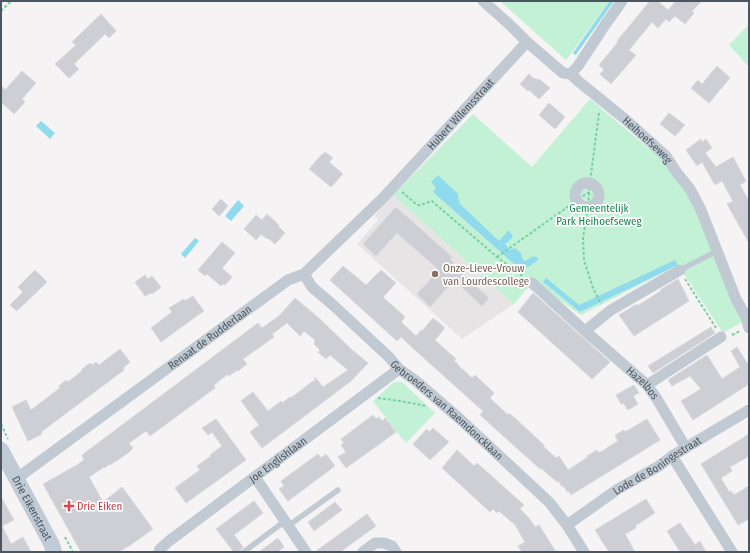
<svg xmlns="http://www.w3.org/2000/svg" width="750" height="553" font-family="'Fira Sans Condensed',sans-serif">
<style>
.education{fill:#e6e4e5}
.green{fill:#c3f1d5}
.water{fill:#90daee}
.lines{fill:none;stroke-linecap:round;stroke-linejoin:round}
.stream{stroke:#90daee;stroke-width:3.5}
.building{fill:#cdcfd5;stroke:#d7d9de}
.path{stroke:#7ad0a6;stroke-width:2;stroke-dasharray:3 2;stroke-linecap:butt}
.lane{stroke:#c1cad2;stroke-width:5.5}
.street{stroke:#c1cad2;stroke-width:11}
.secondary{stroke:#c1cbd6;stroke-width:16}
.education-dot{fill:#8d6e63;stroke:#fff;stroke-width:1.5}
.health-dot{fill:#e0444e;stroke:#fff;stroke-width:1.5}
.labels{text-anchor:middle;stroke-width:3.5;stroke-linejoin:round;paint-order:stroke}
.street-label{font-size:11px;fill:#4a5661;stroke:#fff}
.park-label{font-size:11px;fill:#17864f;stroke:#fff}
.education-label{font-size:11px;fill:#785e54;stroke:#fff;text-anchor:start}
.health-label{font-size:11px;fill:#be3a42;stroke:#fff;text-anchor:start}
</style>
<rect width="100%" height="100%" fill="#f5f3f3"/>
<path class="education" d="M393,195L514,304L462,339L357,244L379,219L374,216Z"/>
<g class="green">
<path d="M500,1H610L566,60Z"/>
<path d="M749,24V67L729,45Z"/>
<path d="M590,99L647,147L664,158L687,188L744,321L723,333L678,265L581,315L533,282L514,304L393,195L473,114L532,167Z"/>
<path d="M394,382H402L435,413L406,443L395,430L373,401Z"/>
</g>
<g class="water">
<path d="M41,121L55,133L50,139L36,126Z"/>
<path d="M438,175L458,194V198L460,204L499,241L509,230L513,237L505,244L510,250L515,248L522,254L521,256L524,261L534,256L538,258L537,261L522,271L433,192L436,188L431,182Z"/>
<path d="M238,200L244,206L231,221L225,216Z"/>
<path d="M195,238L199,241L185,258L181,254Z"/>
<path d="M675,260L678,265L580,312L543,282L546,278L579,305Z"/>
</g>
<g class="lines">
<path class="stream" d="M575,53L612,1"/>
</g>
<g class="building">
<path d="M650,1H658L668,10L676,1H702L692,11L694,13L685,24L675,16L669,22L666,19L658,28L652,22L629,50L636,55L611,84L600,74L604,70L599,65L618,42L617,41Z"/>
<path d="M101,14L116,31L109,38L105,34L74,64L79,69L69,78L55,64L76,45L72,42Z"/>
<path d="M717,66L730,78L709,103L691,88L698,80L702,84Z"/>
<path d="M22,71L36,83L22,99L25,102L14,114L1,102V85L5,90Z"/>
<path d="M529,74L534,79L535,78L538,80L539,79L550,88L539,99L529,90L528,91L520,84Z"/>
<path d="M549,103L565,117L555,129L539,115Z"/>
<path d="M669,113L685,125L675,136L660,124Z"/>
<path d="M701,139L702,142L706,139L712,148L705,153L716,167L733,157L746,181L740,185L749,201V243L727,204L733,201L722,181L715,185L702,162L697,166L686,150Z"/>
<path d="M325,152L333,158L329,162L343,174L331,187L309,169L322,154V155Z"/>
<path d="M221,199L228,206L219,216L212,209Z"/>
<path d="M396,207L452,257L450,259L454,263L452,265L489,298L482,306L454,280L430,307L417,294L439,270L397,233L376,256L363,244Z"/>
<path d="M267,214L279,225L278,226L285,233L275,244L268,238L267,239L261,234L256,240L244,229L256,215L262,220Z"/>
<path d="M222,242L235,253L222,268L232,277L225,285L223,284L221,286L207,274L205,276L198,270Z"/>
<path d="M343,266L366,285L381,270L396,283L383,297L405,317L401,322L416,336L421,330L422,331L433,318L445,328L435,340L456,359L454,361L458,364V365L472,378L475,375L494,393L490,398L508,415L509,413L517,420L544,445L543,446L556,458L559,456L568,470L588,457L587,456L597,450L599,453L618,441L615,435L624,430L625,432L647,419L660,440L571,495L569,491L567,492L564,486L562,487L559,481L557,482L541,468L540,469L480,415L483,411L416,351L401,337L397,341L330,280Z"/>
<path d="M35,270L47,282L17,311L10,305L23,292L18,287Z"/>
<path d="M145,275L148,279L152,276L161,287L152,294L151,293L145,296L135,282Z"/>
<path d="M678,279L689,301L634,336L619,315L637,304V306L661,291L660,290Z"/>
<path d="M533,293L610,362L592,379L518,312Z"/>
<path d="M193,296L204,311L194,318L165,339L161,342L151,328L172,312L169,308L184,299L185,301Z"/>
<path d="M295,298L320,319L351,349L368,363L351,381L262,448L250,432L259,425L241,401L253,392L268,411L281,401L282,403L290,397L291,398L313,381L315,382V377L323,387L348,370L330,355L326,359L318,352L320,350L314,344L315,340L304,331L300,336L287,323L272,334L274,337L243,359L247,364L238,371L237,370L229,376L228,374L214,385L215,388L150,436L146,431L129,443L133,448L128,453L110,465L109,464L105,468L104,467L89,477L103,502L122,487L153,529L129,546L118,552H81L43,484L77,465L84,460L82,455L258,323L262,328L279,316Z"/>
<path d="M711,327L715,333L653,373L648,366Z"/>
<path d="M737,347L747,363L749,362V384L693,420L681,401L701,389L690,376L672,386L668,380L707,355L722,379L740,367L731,351Z"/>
<path d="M120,349L130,362L123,368L124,370L41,432L42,434L28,441L12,407L26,400L31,410L60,388L59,386L66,380L68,382L82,371L81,370L90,363L92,365L96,362L99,365Z"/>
<path d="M634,385L639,393L633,396L638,404L628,410L623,403L621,404L616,395Z"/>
<path d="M373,415L376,419L379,417L382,421L385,418L396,432L346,468L338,457L346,452L341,445L344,443L341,439Z"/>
<path d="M216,419L246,460L186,503L175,488L200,470L197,466L211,456L210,455L222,446L212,432L208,435L202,428Z"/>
<path d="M433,428L449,442L430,460L413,444L427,429L429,432Z"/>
<path d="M749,434V456L730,467L732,471L721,478L729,492L731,491L734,495L749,486V519L738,525L701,464Z"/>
<path d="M457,450L474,466L477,463L524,505L520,509L529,518L535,527L539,525L556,552H522L518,546L525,542L515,525L499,511L497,513L493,509L490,512L442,468Z"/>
<path d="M318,454L321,458L326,454L335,466L288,501L279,489L284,486L281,481Z"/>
<path d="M1,497L14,520L2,526L11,544L23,537L31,552H1Z"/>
<path d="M646,499L655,513L635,526L636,528L625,534L635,552H609L595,530Z"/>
<path d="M254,501L263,513L234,535L243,547L241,550V552H234L216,529Z"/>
<path d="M335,502L342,510L314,531L308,522Z"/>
<path d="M367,514L376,526L340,552H315Z"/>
<path d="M680,523L689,536L695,545L700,541L706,552H680L667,531Z"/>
<path d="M278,538L284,547L277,552H259Z"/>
</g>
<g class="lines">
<g class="path">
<path d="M1,11L11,1"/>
<path d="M599,113L590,182L588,207L583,238L584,260L593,288L601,304"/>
<path d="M402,192L417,205H420L432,201L497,257L524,277"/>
<path d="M497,257L583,196L589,192"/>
<path d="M685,279L716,328"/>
<path d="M732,335L740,331"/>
<path d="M378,398L400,401L427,406"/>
<path d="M1,424L8,439"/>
<path d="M65,537L73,552"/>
</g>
<g class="lane">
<path d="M680,270L717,251"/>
<path d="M288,526L338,490"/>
<path d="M245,551L285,521"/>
</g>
<g class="street">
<path id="s1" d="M483,1L510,25L527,42L563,73L571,74L578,81L625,119L666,156L677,173L690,189L701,210L736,299L746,317L749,328"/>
<path d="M571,74L578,66L605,25L622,1"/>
<circle cx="587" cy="195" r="12"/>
<path id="s2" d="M680,270L611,310L585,331L647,385L657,399L686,448"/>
<path id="s3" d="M304,274L312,287L333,305L389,357L399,369L416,381L461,420L549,502L567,525L584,552"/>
<path d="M532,283L585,331"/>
<path d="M647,385L721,337"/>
<path d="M672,456L732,552"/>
<path d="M255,477L306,552"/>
<path id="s4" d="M16,479L288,280L304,274L383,198L527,42"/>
<path id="s5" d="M567,525L618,489L659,466L672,456L749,410"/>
<path id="s6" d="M159,552L160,549L169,541L399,369"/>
<path d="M363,552L375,543H384L392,546L396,552"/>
</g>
<path class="secondary" id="s7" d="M1,450L52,545L54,552"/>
</g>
<circle class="education-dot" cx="435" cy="274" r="4"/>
<path class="health-dot" d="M67 500h4v4h4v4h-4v4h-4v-4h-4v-4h4z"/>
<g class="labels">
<g class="street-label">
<text dy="4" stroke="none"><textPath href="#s4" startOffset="578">Hubert Wilemsstraat</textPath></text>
<text dy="4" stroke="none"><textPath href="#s1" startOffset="217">Heihoefseweg</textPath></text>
<text dy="4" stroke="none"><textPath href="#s4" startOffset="240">Renaat de Rudderlaan</textPath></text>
<text dy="4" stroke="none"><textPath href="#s2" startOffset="191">Hazelbos</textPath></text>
<text dy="4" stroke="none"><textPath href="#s3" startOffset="198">Gebroeders van Raemdoncklaan</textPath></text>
<text dy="4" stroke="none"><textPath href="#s6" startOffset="151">Joe Englishlaan</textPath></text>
<text dy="4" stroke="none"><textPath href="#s5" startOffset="108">Lode de Boningestraat</textPath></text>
<text dy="4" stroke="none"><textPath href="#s7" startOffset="66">Drie Eikenstraat</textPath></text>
</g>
<g class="park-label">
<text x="599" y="212">Gemeentelijk<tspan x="599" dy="13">Park Heihoefseweg</tspan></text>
</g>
<g class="education-label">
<text x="443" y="272">Onze-Lieve-Vrouw<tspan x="443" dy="13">van Lourdescollege</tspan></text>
</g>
<g class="health-label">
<text x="77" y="510">Drie Eiken</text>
</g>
</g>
<rect width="750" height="553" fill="none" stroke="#4a5661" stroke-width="4"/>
</svg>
